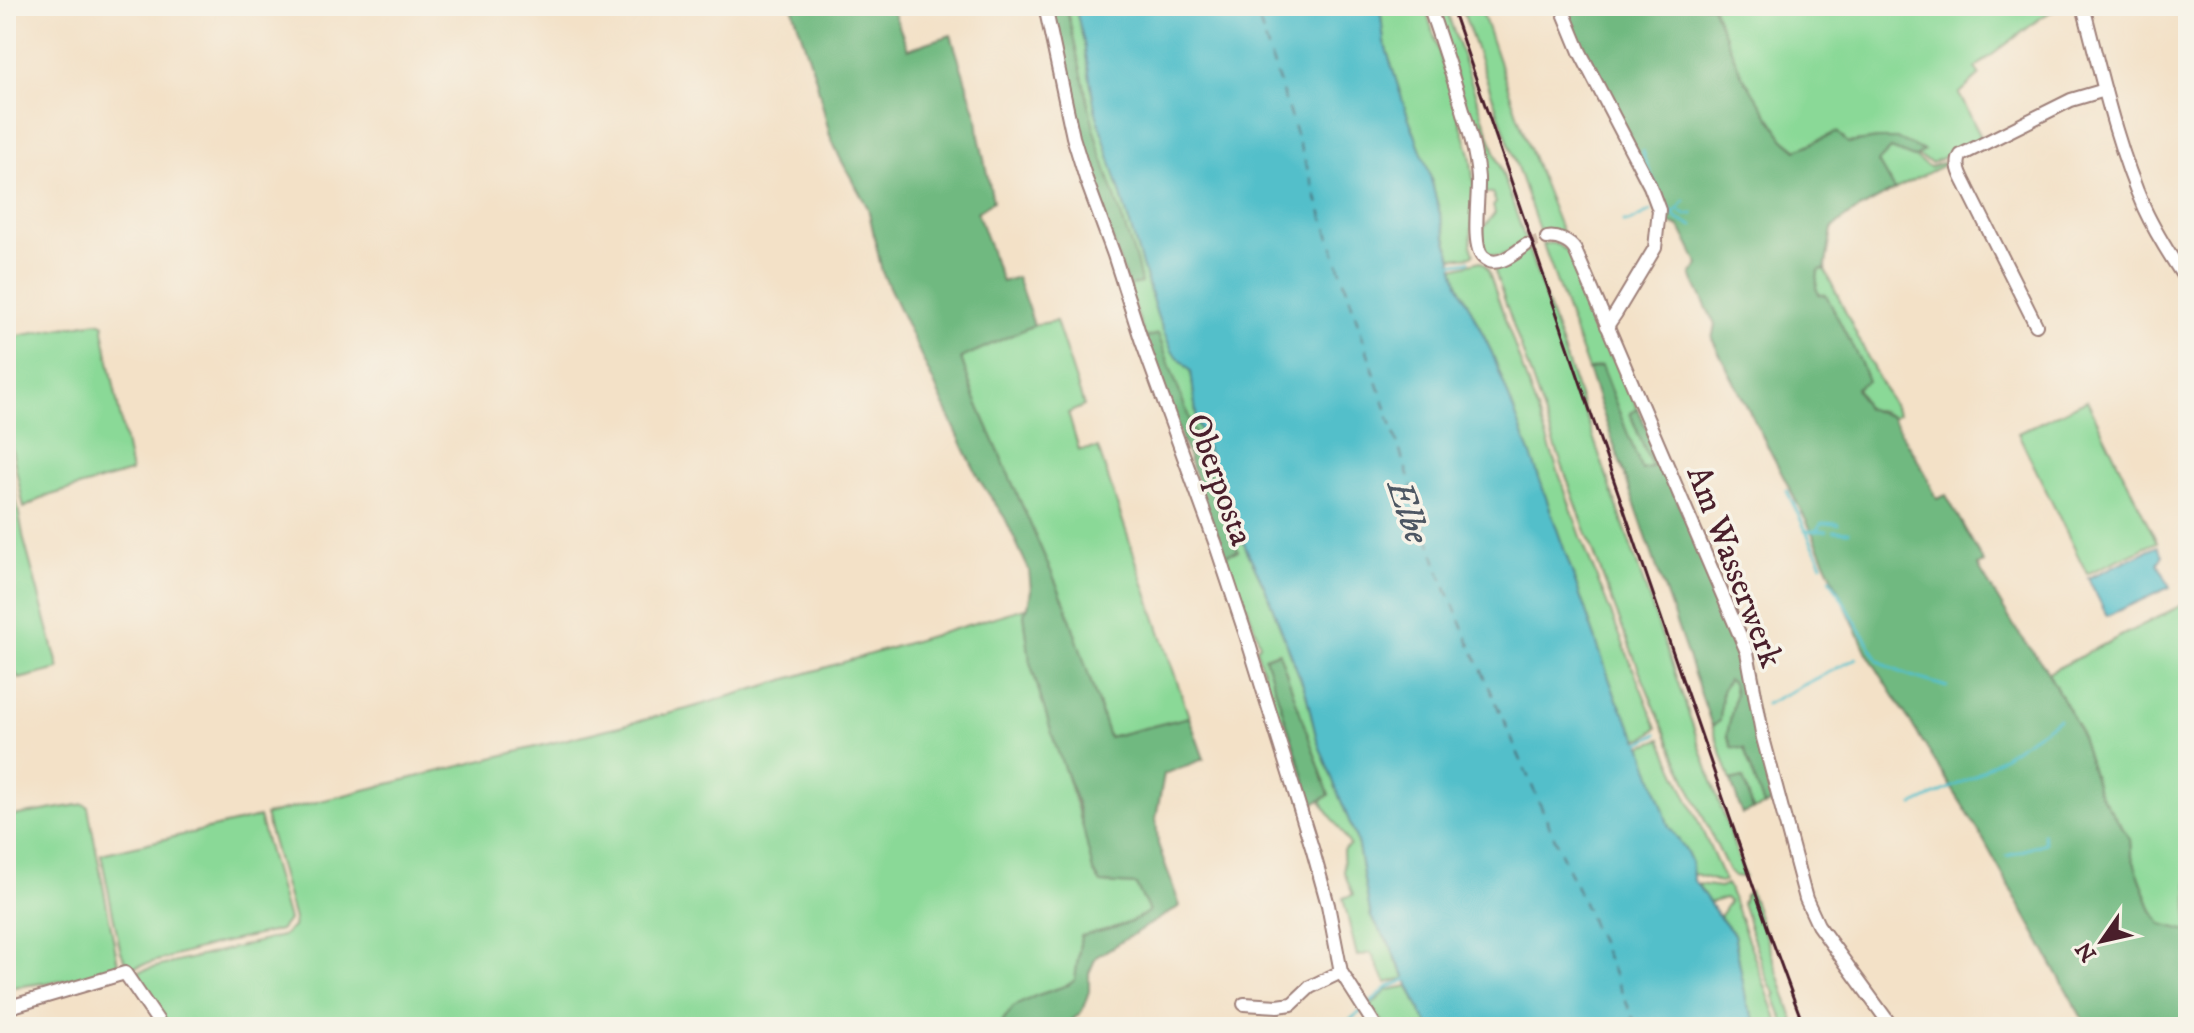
<svg xmlns="http://www.w3.org/2000/svg" width="2194" height="1033" font-family="'IM FELL DW Pica',serif">
<style>
.green{fill:#8ad997;stroke:#6a7c61;stroke-width:2}
.forest{fill:#6fb980;stroke:#5c6c56;stroke-width:2}
.water{fill:#52bfca;stroke:#4e6f7a;stroke-width:2}
.lines{fill:none;stroke-linecap:round;stroke-linejoin:round}
.stream{stroke:#52bfca;stroke-width:3}
.ferry{stroke:#4d5763;stroke-width:2;stroke-dasharray:10 8;stroke-linecap:butt}
.street-tunnel{stroke:#d1baa8;stroke-width:12;stroke-dasharray:12 6;stroke-linecap:butt}
.street-casing{stroke:#9e8079;stroke-width:16}
.street{stroke:#fff;stroke-width:12}
.rail{stroke:#4a1f2b;stroke-width:3}
.labels{text-anchor:middle;stroke-width:7;stroke-linejoin:round;paint-order:stroke}
.street-label{font-size:34px;fill:#4a1f2b;stroke:#f7f3e8}
.water-label{font-size:36px;font-style:italic;fill:#4d5763;stroke:#f7f3e8}
</style>
<rect width="100%" height="100%" fill="#f7f3e8"/>
<filter id="ink" filterUnits="userSpaceOnUse"><feTurbulence type="fractalNoise" baseFrequency=".0125" numOctaves="2"/><feDisplacementMap in="SourceGraphic" scale="16" xChannelSelector="R" yChannelSelector="G"/><feConvolveMatrix kernelMatrix="1 2 1 2 8 2 1 2 1" color-interpolation-filters="sRGB"/></filter>
<filter id="wash" filterUnits="userSpaceOnUse"><feTurbulence type="fractalNoise" baseFrequency=".006" numOctaves="4" result="noise"/><feDisplacementMap in="SourceGraphic" scale="32" xChannelSelector="R" yChannelSelector="G"/><feGaussianBlur stdDeviation="1.8" result="paint"/><feColorMatrix in="noise" values="0 0 0 0 0 0 0 0 0 0 0 0 0 0 0 0 0 1.4 0 .05"/><feComposite in="paint" operator="in"/></filter>
<g filter="url(#wash)">
<rect width="100%" height="100%" fill="#f3e1c7"/>
<g class="green">
<path d="M1066,6H1075L1084,43L1095,109L1158,318L1172,351L1191,371L1197,422L1235,525L1265,588L1306,693L1317,740L1357,841L1371,917L1392,948L1395,959L1406,978L1386,983L1371,953L1357,956L1343,898L1353,895L1344,872L1343,850L1350,845L1321,801L1329,795L1278,652L1265,657L1313,804L1305,808L1256,648L1260,644L1247,606L1242,604L1224,555L1238,551L1158,334L1145,338L1128,286Z"/>
<path d="M1380,6H1425L1470,154L1474,184L1471,245L1474,253L1472,256L1452,258L1429,172L1405,108L1384,42Z"/>
<path d="M1433,6H1445L1525,239C1513,249 1502,262 1486,253L1481,231L1495,213L1493,206L1496,203L1492,193H1482L1481,174L1484,165L1483,156L1474,134Z"/>
<path d="M1461,6H1480L1527,143L1562,232L1540,233Z"/>
<path d="M1712,6H2061L2042,17L1975,68L1980,75L1959,94L1982,139L1932,163L1919,157L1915,158L1930,167L1941,163L1946,164L1894,190L1878,162L1891,149L1914,158L1923,152L1878,139L1847,143L1837,132L1798,150L1784,139L1741,75Z"/>
<path d="M1551,243L1558,245L1571,255L1605,334L1599,337L1602,344L1605,343L1610,357L1615,356L1638,409L1630,414L1652,467L1642,471L1601,366L1588,370L1543,244Z"/>
<path d="M1528,248L1745,877L1734,876L1729,871C1633,677 1563,471 1493,266Z"/>
<path d="M1480,261L1485,265L1488,270L1586,551L1657,728L1646,737L1638,740L1616,698L1536,469L1492,353L1458,283L1454,268Z"/>
<path d="M1821,269L1825,270L1875,372L1898,414L1892,417L1879,411L1866,409L1816,288L1818,272Z"/>
<path d="M1056,321L1084,406L1068,413L1079,450L1098,448L1189,717L1109,737L1065,603L974,396L961,358L1034,325Z"/>
<path d="M97,322L104,324L103,330L131,472L44,497L24,508L6,421V338Z"/>
<path d="M2087,400L2157,542L2087,574L2018,433Z"/>
<path d="M6,447L24,540L59,669L19,679L11,665L6,664Z"/>
<path d="M2188,602V931L2161,924L2152,910L2131,854L2130,839L2098,791L2078,727L2048,673Z"/>
<path d="M1028,607L1024,613L1030,662L1101,883L1136,885L1149,911C1129,926 1105,930 1081,936L1075,980L1068,985L1035,996L1005,1017L999,1027H165L132,977L140,971L282,936L293,927L294,919L265,815L687,709Z"/>
<path d="M1727,679L1733,683L1735,695L1727,735L1744,749L1764,806L1753,810L1743,778L1731,781L1712,726L1720,721L1722,691Z"/>
<path d="M1661,739L1725,881L1719,882L1692,873V863L1686,850L1669,827L1642,746Z"/>
<path d="M84,804L88,807L118,964L116,970L112,974L6,988V817Z"/>
<path d="M259,817L288,920L280,930L217,944L128,969L120,949L101,854Z"/>
<path d="M1697,884L1720,887L1727,884L1729,888L1780,1027H1758L1747,1004L1734,934L1719,917L1729,902L1725,898L1709,903Z"/>
<path d="M1750,891L1756,908L1796,1027H1786L1774,996L1776,994C1765,984 1749,922 1742,903L1745,895Z"/>
<path d="M1409,986L1422,1014L1430,1027H1387L1370,1006L1388,990Z"/>
</g>
<g class="forest">
<path d="M792,6H891L908,49L951,35L977,117L979,136L993,201L977,212L1002,282L1017,277L1034,325L961,358L974,396L1065,603L1109,737L1189,717L1204,759L1164,774L1156,818L1158,844L1180,906L1096,957L1089,973V991L1082,1011L1065,1027H999L1013,1007L1035,996L1068,985L1075,980L1081,936C1104,930 1130,927 1149,911L1136,885L1101,883L1093,871L1077,802L1056,747L1030,662L1024,613L1028,607L1031,590L1029,570L1005,518L980,481L965,450L882,272L868,208L840,158L830,136L816,79Z"/>
<path d="M1049,6H1066L1098,145L1137,264L1141,283L1128,286L1078,139Z"/>
<path d="M1565,6H1712L1742,75L1784,139L1797,150L1837,132L1848,143L1878,139H1898L1924,151L1914,158L1891,149L1878,162L1894,190L1847,216L1832,229L1825,270L1821,269L1818,272L1816,288L1819,294L1826,295L1860,361L1868,381L1856,388L1866,408L1892,417L1923,469L1937,499L1946,495L1984,563L1978,566L2017,631L2044,666L2078,727L2098,791L2130,839L2131,854L2152,911L2161,924L2188,931V1027H2087L1978,830L1867,653L1810,528L1712,339L1715,325L1691,275L1699,265L1680,227L1661,220L1583,51Z"/>
<path d="M1158,334L1238,551L1224,555L1145,338Z"/>
<path d="M1601,366L1642,470L1652,467L1630,413L1638,409L1743,653L1774,802L1764,806L1744,749L1732,747L1727,735L1735,695L1733,683L1728,680L1722,691L1720,721L1712,726L1588,370Z"/>
<path d="M1279,652L1329,795L1313,804L1265,657Z"/>
<path d="M1743,778L1753,810L1742,814L1731,781Z"/>
</g>
<g class="water">
<path d="M1075,6H1380L1384,42L1405,108L1429,172L1458,283L1492,353L1536,469L1616,698L1643,748L1669,827L1686,850L1692,863L1693,879L1719,917L1734,934L1747,1004L1758,1027H1430L1422,1014L1406,978L1395,958L1392,948L1371,917L1357,841L1317,740L1306,693L1265,588L1235,525L1197,422L1191,371L1172,351L1158,318L1095,109L1084,43Z"/>
<path d="M2158,546L2163,555L2158,563L2170,587L2107,616L2088,578Z"/>
</g>
<g class="lines">
<g class="stream">
<path d="M1642,151C1644,162 1667,209 1675,217C1679,221 1687,223 1693,226"/>
<path d="M1678,210L1686,215L1693,214"/>
<path d="M1674,213L1680,207L1684,201"/>
<path d="M1623,222H1629L1651,211"/>
<path d="M1449,264L1469,261"/>
<path d="M1787,491L1822,564"/>
<path d="M1805,531H1827"/>
<path d="M1816,531L1822,523L1838,524"/>
<path d="M1834,531L1849,532"/>
<path d="M1830,578L1878,660C1897,674 1925,680 1947,687"/>
<path d="M1766,704L1857,658"/>
<path d="M1640,743L1657,734"/>
<path d="M1914,805L1973,777L2059,719"/>
<path d="M2007,856L2045,843L2043,834"/>
<path d="M1368,1005L1387,988L1408,979"/>
<path d="M1340,1027L1363,1010"/>
</g>
<path class="ferry" d="M1254,6L1442,579L1637,1027"/>
</g>
</g>
<g filter="url(#ink)">
<g class="lines">
<path class="street-tunnel" d="M1526,245L1547,238"/>
<g class="street-casing">
<g id="street">
<path d="M1045,6L1073,137L1086,179L1114,255L1141,339L1215,542L1247,638L1313,851L1328,905L1341,972L1376,1027"/>
<path d="M1429,6C1440,37 1450,69 1460,100C1468,126 1476,151 1478,178C1479,196 1471,246 1483,257C1496,270 1515,253 1526,245"/>
<path d="M1561,6L1580,52L1650,186L1659,210L1655,248L1616,313L1607,326"/>
<path d="M2083,6C2101,74 2116,144 2144,208C2156,234 2172,259 2188,283"/>
<path d="M1547,238C1557,236 1570,242 1575,250L1747,652L1763,738L1806,899L1818,925L1892,1027"/>
<path d="M2036,325L1968,189C1963,178 1954,166 1961,155L2071,100L2105,90"/>
<path d="M1244,1004L1278,1006L1292,1004L1310,987L1341,972"/>
<path d="M6,1008L125,973L162,1027"/>
</g>
</g>
<use href="#street" class="street"/>
<path class="rail" d="M1451,6L1768,929L1804,1027"/>
</g>
</g>
<g class="labels">
<g class="street-label">
<text transform="translate(1221 479) rotate(70)" y="12">Oberposta</text>
<text transform="translate(1736 566) rotate(69)" y="12">Am Wasserwerk</text>
</g>
<g class="water-label">
<text transform="translate(1410 511) rotate(71)" y="13">Elbe</text>
</g>
</g>
<rect width="2194" height="1033" fill="none" stroke="#f7f3e8" stroke-width="32"/>
<g transform="translate(2102 941) rotate(236)" stroke="#f7f3e8" stroke-width="6" paint-order="stroke">
<path d="M0-6L14 30L0 20L-14 30Z" fill="#4a1f2b"/>
<text y="-12" font-size="22" font-weight="bold" text-anchor="middle" fill="#4a1f2b">N</text>
</g>
</svg>
